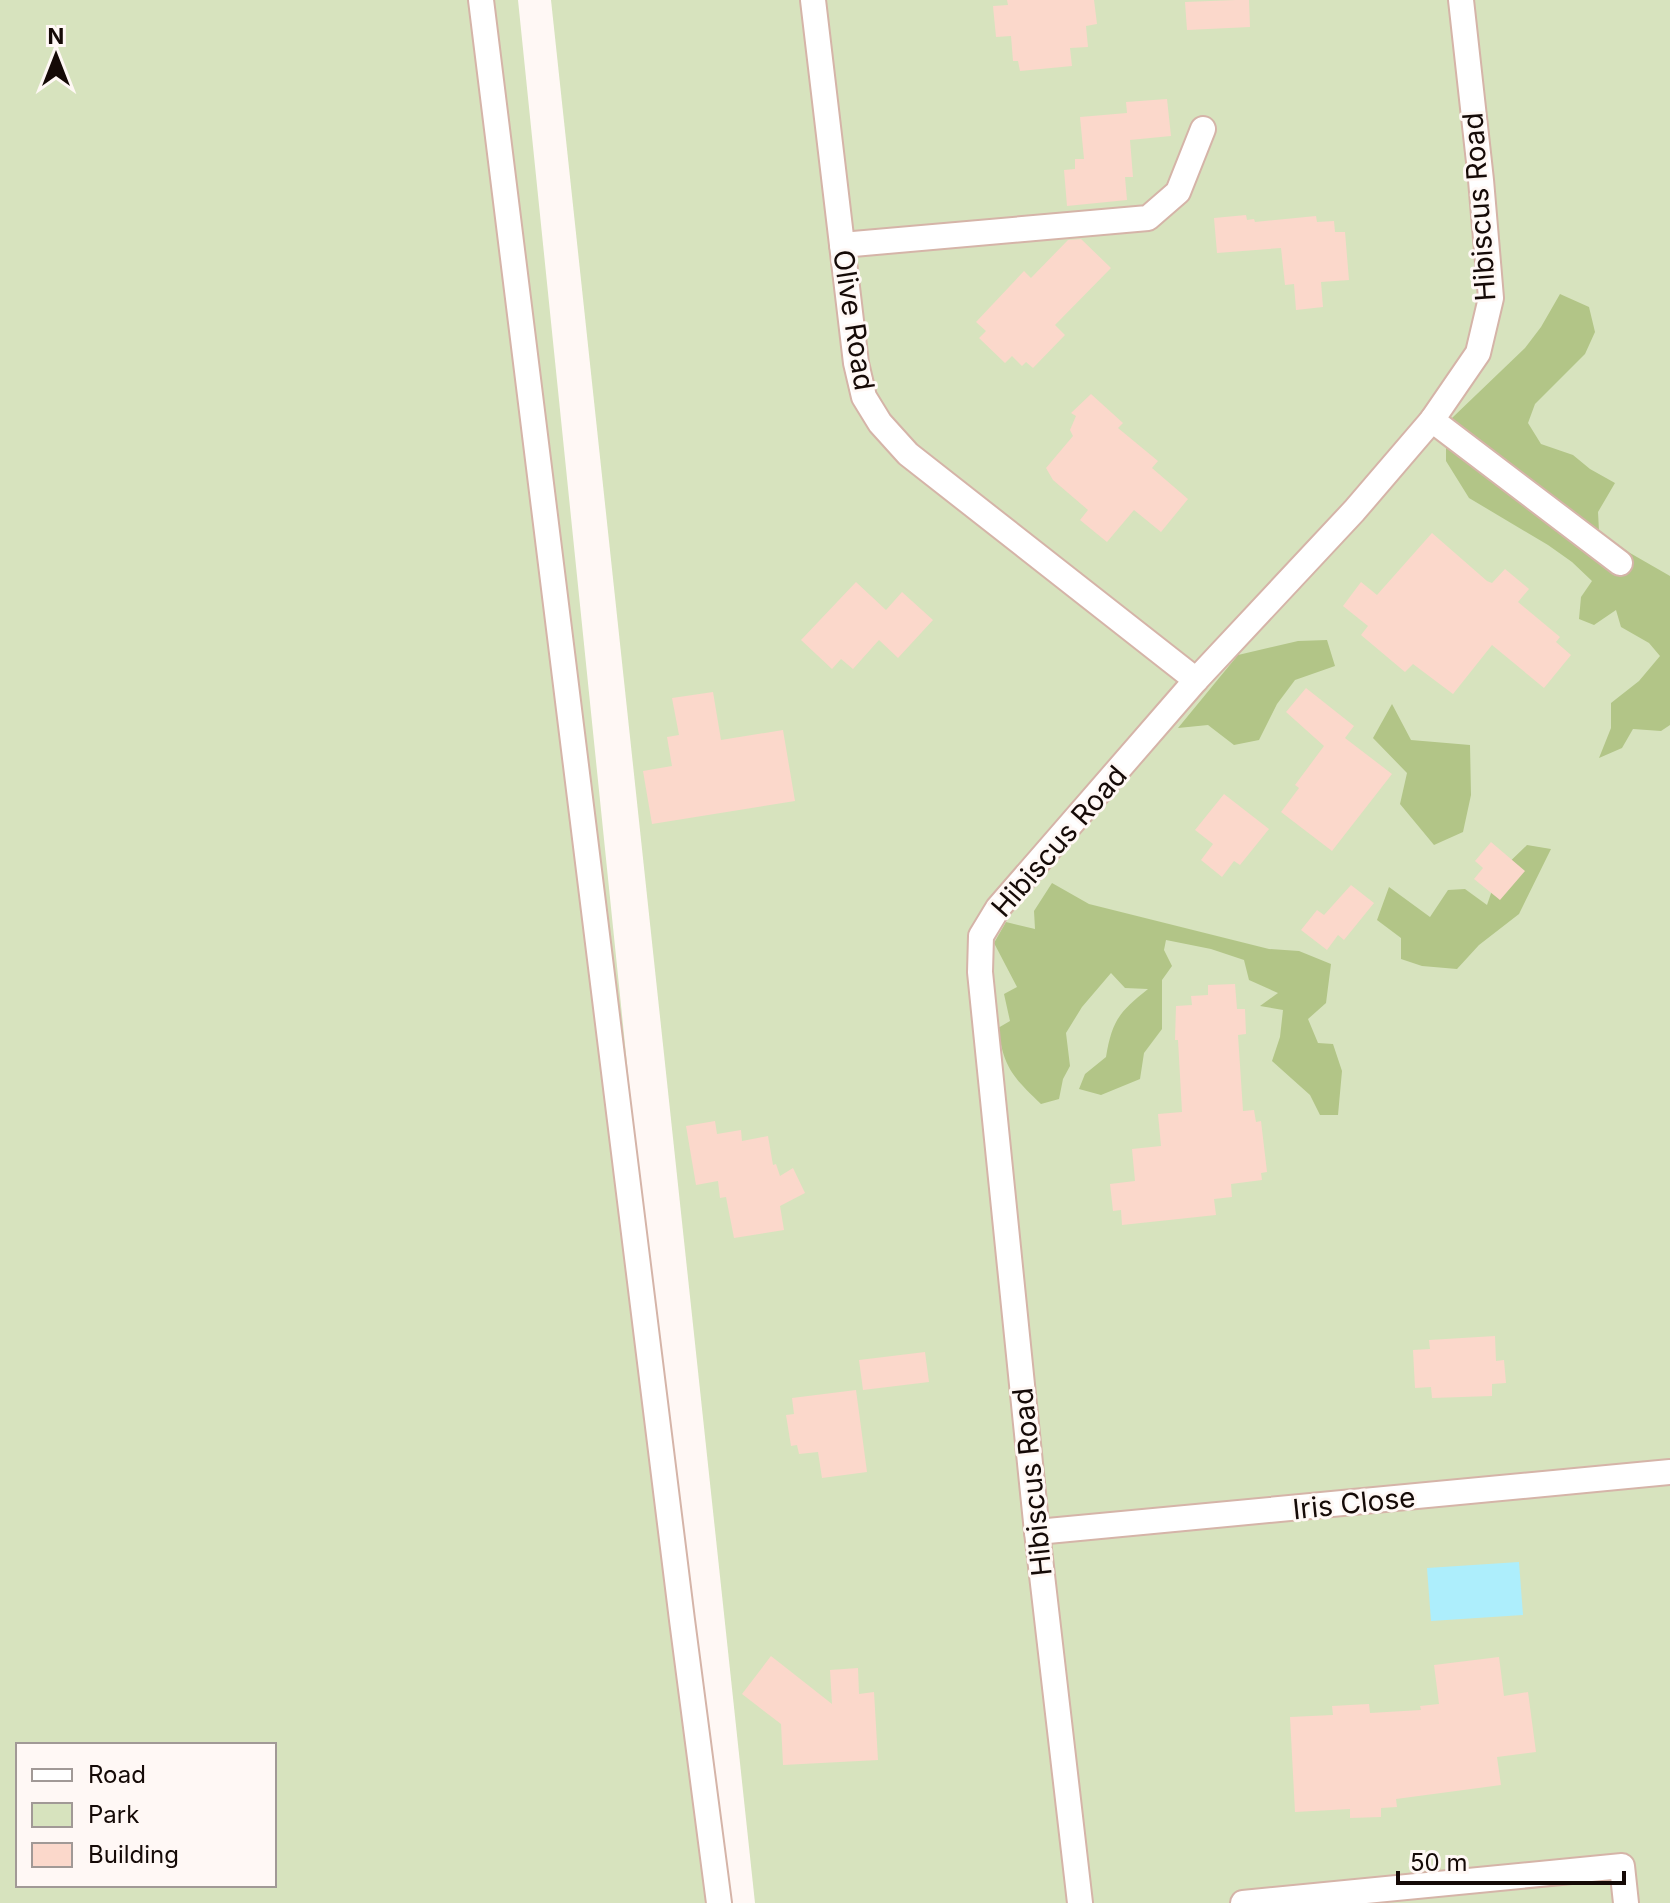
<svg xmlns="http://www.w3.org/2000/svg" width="1670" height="1903" font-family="Inter,sans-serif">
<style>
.green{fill:#d7e3be;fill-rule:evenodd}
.forest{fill:#b2c587}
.water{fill:#adeefc}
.building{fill:#fbd8cb}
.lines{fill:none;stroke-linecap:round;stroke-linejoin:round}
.street-casing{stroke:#d5b4a8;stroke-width:28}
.street{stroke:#fff;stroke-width:24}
.labels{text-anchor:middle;stroke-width:6;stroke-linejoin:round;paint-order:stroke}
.street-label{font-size:28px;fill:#150a07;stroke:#fff8f5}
</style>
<rect width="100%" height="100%" fill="#fff8f5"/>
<g class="green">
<path d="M0,0H518L713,1903H0ZM18,1745H274V1885H18Z"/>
<path d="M551,0H1670V1903H755Z"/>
</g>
<g class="forest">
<path d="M1560,294L1589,307L1595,332L1585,354L1535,404L1528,423L1541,444L1573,455L1590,469L1615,483L1598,512L1599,531L1630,553L1670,576V725L1661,731L1633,729L1622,748L1599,758L1611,728V703L1639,681L1660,656L1649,643L1621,627L1616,610L1594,625L1579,619L1581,597L1592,581L1572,562L1548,545L1469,498L1446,461V446L1452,418L1525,348L1541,327Z"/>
<path d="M1327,640L1335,666L1295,680L1277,704L1259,740L1234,745L1208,725L1178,728L1238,655L1298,641Z"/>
<path d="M1392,704L1411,740L1470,745L1471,795L1463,832L1434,845L1400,804L1407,773L1373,738Z"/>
<path d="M1527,845L1551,849L1519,914L1479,945L1457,969L1422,966L1401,959V938L1377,920L1389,887L1430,917L1448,890L1465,889L1487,905L1498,873Z"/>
<path d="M1052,883L1089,904L1269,949L1299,951L1331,964L1326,1003L1308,1019L1318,1043L1333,1044L1342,1071L1338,1115H1320L1310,1095L1272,1061L1280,1037L1283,1010L1260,1006L1278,993L1249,980L1244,960L1211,949L1166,940L1164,950L1172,966L1162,980V1029L1144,1053L1140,1079L1101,1095L1079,1089L1085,1074L1106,1057C1112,1021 1119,1012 1148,989L1125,988L1111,973L1082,1007L1066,1033L1070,1066L1063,1079L1059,1099L1041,1104C1012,1076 1004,1068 998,1028L1010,1021L1004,994L1017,987L994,943L1006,922L1035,929L1034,911Z"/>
</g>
<path class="water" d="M1519,1562L1523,1615L1431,1621L1427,1568Z"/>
<g class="building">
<path d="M1007,0H1094L1097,24L1086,26L1088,47L1070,48L1072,66L1020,71L1018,61H1013L1011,36L996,37L993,6L1008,5Z"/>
<path d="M1236,0H1249L1250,27L1187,30L1185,2Z"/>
<path d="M1167,99L1171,136L1130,140L1133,177H1125L1127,200L1067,206L1064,170L1075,169V159H1084L1080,117L1127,113L1126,102Z"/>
<path d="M1246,215L1247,220L1254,219L1255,222L1316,216L1317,222L1334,221L1335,232H1345L1349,280L1321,282L1323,307L1296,310L1294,284L1285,285L1281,248L1217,253L1214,218Z"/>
<path d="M1081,239L1111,268L1055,325L1065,335L1033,368L1026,362L1022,366L1012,356L1005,363L979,338L986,331L976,322L1024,271L1031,278L1068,240Z"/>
<path d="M1091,394L1123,423L1118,428L1158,461L1152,468L1188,499L1161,532L1134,510L1107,542L1080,520L1088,510L1053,480L1046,468L1073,436L1070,430L1076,416L1071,413Z"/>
<path d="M1432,533L1487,581L1492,583L1505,569L1529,589L1518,602L1560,637L1556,642L1571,655L1544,688L1492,645L1453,694L1413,664L1405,672L1361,635L1368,626L1343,606L1361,582L1377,595Z"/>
<path d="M856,582L886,610L902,592L933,620L898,658L879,640L853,669L841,659L832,669L801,640Z"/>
<path d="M1306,688L1354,726L1345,738L1392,774L1332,851L1281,812L1299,788L1295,785L1324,746L1286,712Z"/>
<path d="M713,692L721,740L783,730L795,801L652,824L643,771L672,766L667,737L679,735L672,698Z"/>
<path d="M1224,794L1269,829L1240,865L1234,861L1222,877L1201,860L1213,844L1195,830Z"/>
<path d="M1491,842L1525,871L1500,900L1474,879L1483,868L1475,861Z"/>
<path d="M1351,885L1374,903L1344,940L1338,935L1327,950L1301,930L1317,910L1324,915Z"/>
<path d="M1235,984L1237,1009H1245L1246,1034L1238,1035L1243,1111L1254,1110L1256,1122L1261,1121L1267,1172L1261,1173L1262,1180L1231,1184L1232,1197L1214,1199L1216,1215L1122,1225L1121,1210L1113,1211L1110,1184L1135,1181L1132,1149L1161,1146L1158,1114L1182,1112L1178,1040H1175L1176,1006L1192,1005L1191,996L1208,995V985Z"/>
<path d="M715,1121L717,1134L741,1130L742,1141L768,1136L773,1165L776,1164L780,1176L793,1168L805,1193L780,1206L784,1230L734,1238L726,1197L720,1198L718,1181L696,1185L686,1126Z"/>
<path d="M1495,1336L1496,1361L1504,1360L1506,1383L1492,1384V1396L1432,1398L1431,1387L1415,1388L1413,1350L1430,1349L1429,1340Z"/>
<path d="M925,1352L929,1382L863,1390L859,1360Z"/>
<path d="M856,1390L867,1472L822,1478L818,1452L799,1454L797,1445L791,1446L786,1415L794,1414L792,1398Z"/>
<path d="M771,1656L832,1704L830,1670L858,1668L859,1694L874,1692L878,1760L783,1765L781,1724L742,1694Z"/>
<path d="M1499,1657L1504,1696L1528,1692L1536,1752L1497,1757L1501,1785L1396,1799L1397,1807L1381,1808V1817L1350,1818V1809L1295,1812L1290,1717L1333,1715L1332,1706L1369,1704L1370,1713L1421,1710L1420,1706L1439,1704L1434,1665Z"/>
</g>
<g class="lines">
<g class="street-casing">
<g id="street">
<path d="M481,0L682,1620L719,1903"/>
<path d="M813,0L856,363L864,397L880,423L908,454L1196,680"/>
<path d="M842,245L1148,218L1178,192L1203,129"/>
<path d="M1432,420L1620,563"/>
<path d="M1037,1532L1670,1472"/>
<path d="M1080,1903L1037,1532L980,972L981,936L998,908L1196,680L1354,511L1432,420L1478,353L1491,298L1481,180L1461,0"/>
<path d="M1243,1903L1622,1866L1626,1903"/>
</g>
</g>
<use href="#street" class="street"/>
</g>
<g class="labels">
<g class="street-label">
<text transform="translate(1479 207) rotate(-94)" y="10">Hibiscus Road</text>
<text transform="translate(854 320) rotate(81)" y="10">Olive Road</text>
<text transform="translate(1059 841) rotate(-49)" y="10">Hibiscus Road</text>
<text transform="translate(1032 1482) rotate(-96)" y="10">Hibiscus Road</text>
<text transform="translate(1354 1503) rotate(-6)" y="10">Iris Close</text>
</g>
</g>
<rect x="16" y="1743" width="260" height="144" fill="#fff8f5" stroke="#a19996" stroke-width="2"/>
<rect x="32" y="1769" width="40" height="12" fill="#ffffff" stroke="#a19996" stroke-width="2"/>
<text x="88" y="1783" font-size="24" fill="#150a07">Road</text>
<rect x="32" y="1803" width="40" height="24" fill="#d7e3be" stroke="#a19996" stroke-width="2"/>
<text x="88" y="1823" font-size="24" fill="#150a07">Park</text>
<rect x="32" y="1843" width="40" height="24" fill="#fbd8cb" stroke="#a19996" stroke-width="2"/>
<text x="88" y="1863" font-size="24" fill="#150a07">Building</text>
<g transform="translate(56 56)" stroke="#fff8f5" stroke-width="6" paint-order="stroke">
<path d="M0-6L14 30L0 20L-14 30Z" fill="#150a07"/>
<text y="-12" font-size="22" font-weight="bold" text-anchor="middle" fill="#150a07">N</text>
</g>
<path d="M1398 1871v12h226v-12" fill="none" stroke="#150a07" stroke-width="4"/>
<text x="1410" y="1871" font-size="24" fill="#150a07" stroke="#fff8f5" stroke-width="6" paint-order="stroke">50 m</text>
</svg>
